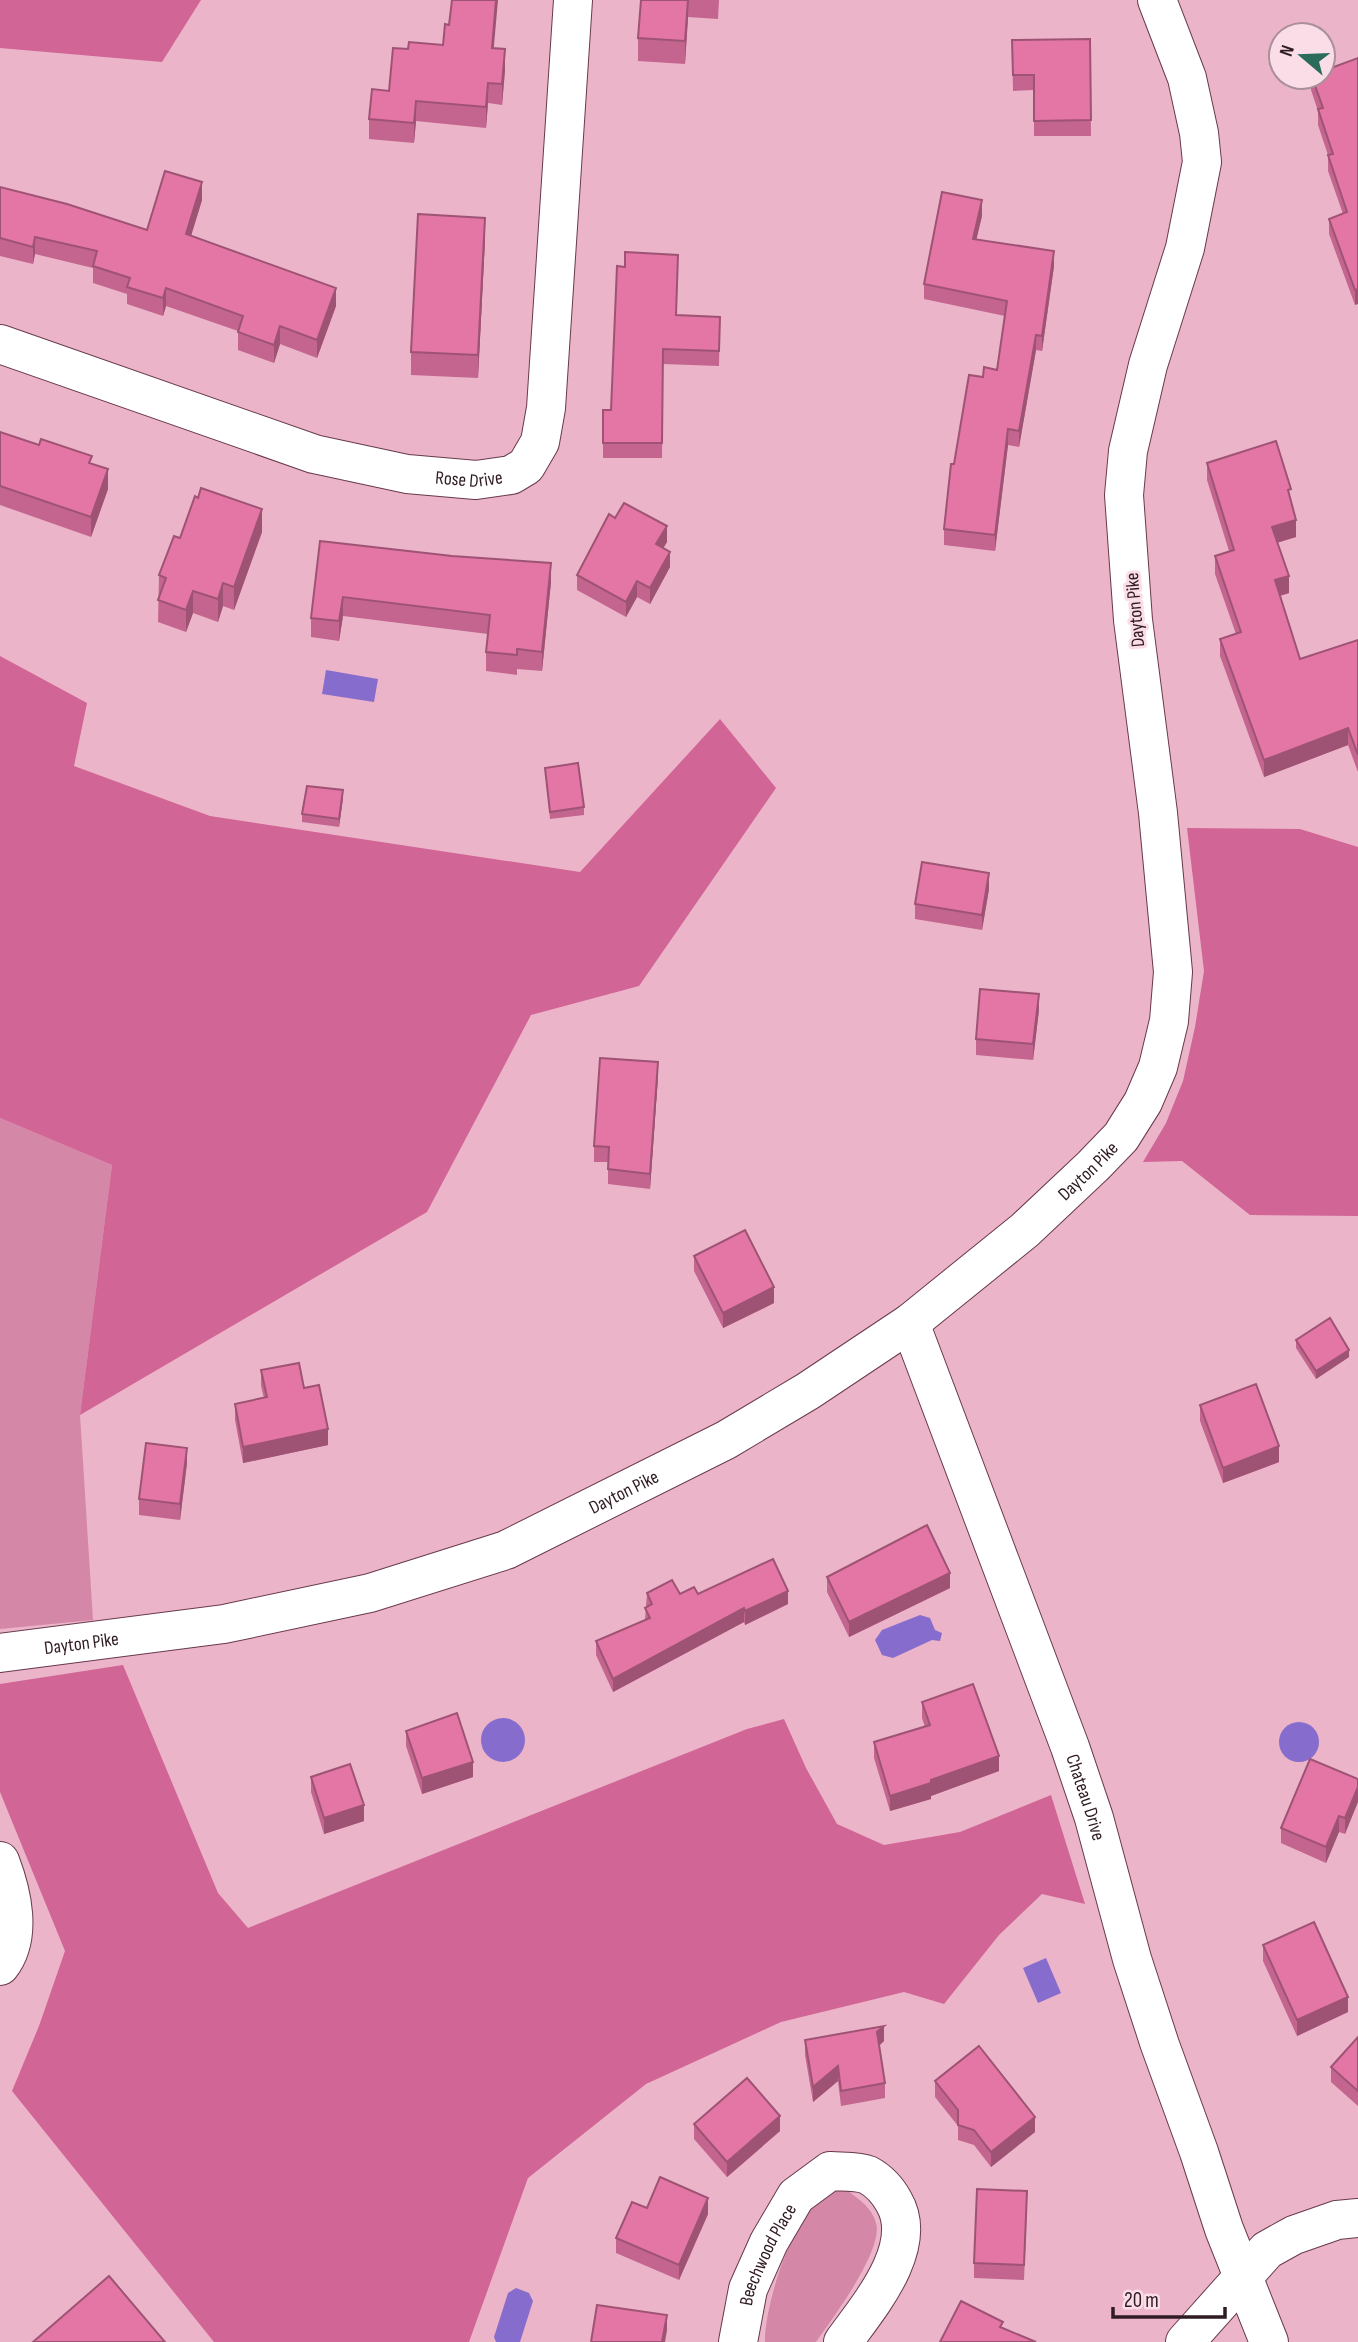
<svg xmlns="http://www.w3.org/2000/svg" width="1358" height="2342" font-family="'Sofia Sans Condensed',sans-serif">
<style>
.green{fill:#d487a6}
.forest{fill:#d16595}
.water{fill:#866ccd}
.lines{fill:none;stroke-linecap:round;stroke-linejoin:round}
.street-casing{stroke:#683a4d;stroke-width:40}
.secondary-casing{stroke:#683a4d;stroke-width:40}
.street{stroke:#fff;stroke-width:38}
.secondary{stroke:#fff;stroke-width:38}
.wall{fill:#c3658e}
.shaded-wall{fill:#9f5374}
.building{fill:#e376a5;stroke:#9f5374;stroke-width:2}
.labels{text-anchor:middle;stroke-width:6;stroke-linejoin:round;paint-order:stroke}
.street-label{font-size:19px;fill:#2f1b23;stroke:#fbdde8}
</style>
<rect width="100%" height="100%" fill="#ecb4c9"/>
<g class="green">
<path d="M0,1118L112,1165L80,1415L93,1620L0,1629Z"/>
<path d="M848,2191C860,2200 872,2208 876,2223C884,2250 832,2319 816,2342H765C764,2306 795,2204 832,2192C836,2190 844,2191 848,2191Z"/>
</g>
<g class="forest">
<path d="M0,0H201L162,62L0,48Z"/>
<path d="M0,656L87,703L74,766L210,816L580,872L720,719L776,788L639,986L531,1015L427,1212L80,1415L112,1165L0,1118Z"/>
<path d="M1187,828L1300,829L1358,847V1216L1250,1215L1182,1161L1143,1162L1166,1123L1183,1081L1195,1027L1204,971Z"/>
<path d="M123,1665L218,1893L248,1928L747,1729L784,1719L806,1768L837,1824L884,1845L960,1832L1051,1795L1085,1904L1042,1894L999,1935L944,2004L904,1992L781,2022L646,2084L528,2178L469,2342H214L12,2091L39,2026L65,1951L0,1792V1684Z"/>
</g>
<g class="water">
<path d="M326,670L378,679L374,702L322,694Z"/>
<path d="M920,1615L930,1618L935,1630L942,1633L940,1641L932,1640L893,1658L882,1655L875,1640L882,1630Z"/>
<circle cx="503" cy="1740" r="22"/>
<circle cx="1299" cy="1742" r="20"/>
<path d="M1046,1958L1061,1993L1038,2003L1023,1968Z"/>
<path d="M516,2288L529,2293L533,2301L520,2342H496L494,2337L508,2293Z"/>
</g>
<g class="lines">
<g class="street-casing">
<g id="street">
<path id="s1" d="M0,344L314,454L407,474L476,480L511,475L526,466L540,442L546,408L573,0"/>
<path id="s2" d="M910,1323L1070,1747L1094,1818L1132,1959L1160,2045L1199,2152L1224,2229L1269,2342"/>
<path d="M0,1861C12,1892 23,1937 0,1966"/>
<path id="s3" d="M738,2342L748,2289L769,2242L796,2196L830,2171C841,2172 858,2171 868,2175C879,2181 888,2191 894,2202C920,2247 869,2306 843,2342"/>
<path d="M1185,2342L1267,2250L1294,2235L1337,2220L1358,2218"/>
</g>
</g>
<g class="secondary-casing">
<g id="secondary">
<path id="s4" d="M0,1653L224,1624L370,1593L506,1550L726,1440L808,1391L910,1323L1025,1230L1093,1166L1121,1137L1143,1102L1158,1067L1169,1021L1173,972L1158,813L1133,620L1124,495L1128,451L1148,365L1185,248L1202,162L1199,133L1187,78L1157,0"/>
</g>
</g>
<use href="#street" class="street"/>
<use href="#secondary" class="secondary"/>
</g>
<g class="wall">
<path d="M641,0H719L718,19L688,17L685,64L638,61V38Z"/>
<path d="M449,25L494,48L505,70L502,105L488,103L486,128L416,121L414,143L369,139V119L389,91L408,49L443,45Z"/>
<path d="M1090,39L1091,136H1034V90L1013,91L1012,40Z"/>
<path d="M1358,58L1355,305L1329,234V219L1343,214L1328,171V155L1318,125V111L1311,90V77H1323Z"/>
<path d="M0,187L147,230L202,200L191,236L336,306L317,358L280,344L274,363L238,350V331L166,306L163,316L127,304V294L93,283V268L35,254L33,264L0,256Z"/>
<path d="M982,216L976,239L1054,266L1042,351L1036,350L1019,447L1008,445L995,551L944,545V529L954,464L983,377L997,370L1005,316L924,299V284Z"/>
<path d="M485,240L478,378L411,375V352Z"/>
<path d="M678,270L676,315L720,317L719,366L663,364L662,458H603V410H611Z"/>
<path d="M0,432L92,464L108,489L91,537L0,505Z"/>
<path d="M1207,463L1291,502L1296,537L1277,543L1289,593L1280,596L1300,659L1358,640V772L1348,745L1264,777L1220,656V639L1236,634L1215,574V556L1229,551L1207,480Z"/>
<path d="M615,518L667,542L663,548L670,567L650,604L637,597L626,617L577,590V575Z"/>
<path d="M262,532L234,610L223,606L218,622L193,613L186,632L158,622L159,575L180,538Z"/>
<path d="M320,541L551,582L542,671L517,669V675L486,671V652L488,634L343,616L339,641L311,637V618Z"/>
<path d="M545,768L584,807V815L550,819Z"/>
<path d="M343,798L339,827L302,822V814Z"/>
<path d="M989,889L982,930L915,919V904Z"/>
<path d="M1039,1010L1033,1060L976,1055V1039Z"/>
<path d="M658,1077L650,1189L608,1184V1162H594V1146Z"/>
<path d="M694,1256L774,1303L723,1328L694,1271Z"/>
<path d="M1296,1340L1349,1357L1316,1379L1296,1348Z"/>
<path d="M261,1370L304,1388L328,1445L243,1463L235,1420V1404L264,1398L261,1386Z"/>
<path d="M1200,1405L1279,1462L1223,1483L1200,1421Z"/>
<path d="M187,1463L180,1520L139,1515V1499Z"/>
<path d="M827,1577L950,1588L849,1637L827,1592Z"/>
<path d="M647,1593L698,1594L788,1604L745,1625L744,1622L613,1692L596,1655V1641L645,1620Z"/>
<path d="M922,1702L999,1771L931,1796V1799L890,1811L874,1758V1742L925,1727L922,1718Z"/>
<path d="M406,1731L473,1777L422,1794L406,1746Z"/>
<path d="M311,1777L364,1821L324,1834L311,1792Z"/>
<path d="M1358,1779L1345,1834L1339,1832L1326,1863L1281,1843V1828Z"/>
<path d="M1263,1945L1348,2012L1297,2036L1263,1961Z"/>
<path d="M1358,2037V2106L1331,2082V2067Z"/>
<path d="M805,2040L884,2041L879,2046L885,2083V2098L841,2106L838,2081L813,2102L805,2055Z"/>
<path d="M935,2081L1035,2132L991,2167L974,2145L958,2140V2126L935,2097Z"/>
<path d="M694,2124L780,2131L727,2177L694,2139Z"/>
<path d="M1027,2207L1024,2280L974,2278V2263Z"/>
<path d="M647,2208L708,2214L679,2280L616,2253V2238Z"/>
</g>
<g class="shaded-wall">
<path d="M496,0H498L492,68V48Z"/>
<path d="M688,0V17L685,64V41Z"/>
<path d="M505,49V70L502,105V84Z"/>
<path d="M488,83V103L486,128V107Z"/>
<path d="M416,101V121L414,143V123Z"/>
<path d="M202,182V200L186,252V234Z"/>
<path d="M982,200V216L973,254V239Z"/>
<path d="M485,218V240L478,378V355Z"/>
<path d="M35,237V254L33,264V247Z"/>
<path d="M1054,251V266L1042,351V336Z"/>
<path d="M166,288V306L163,316V298Z"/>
<path d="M336,288V306L317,358V340Z"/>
<path d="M1358,289V304L1355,305V290Z"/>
<path d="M280,326V344L274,363V345Z"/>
<path d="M1036,335V350L1019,447V431Z"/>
<path d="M1008,429V445L995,551V535Z"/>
<path d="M108,469V489L91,537V517Z"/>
<path d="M262,509V532L234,610V587Z"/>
<path d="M1296,520V537L1272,544V527Z"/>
<path d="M667,526V542L656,560V544Z"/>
<path d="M670,552V567L650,604V588Z"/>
<path d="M551,563V582L542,671V652Z"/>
<path d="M1289,576V593L1275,597V580Z"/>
<path d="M637,581V597L626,617V602Z"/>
<path d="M223,583V606L218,622V599Z"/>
<path d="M193,591V613L186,632V610Z"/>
<path d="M343,597V616L339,641V621Z"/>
<path d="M1348,728V745L1264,777V760Z"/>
<path d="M343,790V798L339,827V819Z"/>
<path d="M989,873V889L982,930V915Z"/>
<path d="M1039,994V1010L1033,1060V1044Z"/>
<path d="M658,1062V1077L650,1189V1174Z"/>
<path d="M774,1287V1303L723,1328V1313Z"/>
<path d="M1349,1350V1357L1316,1379V1371Z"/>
<path d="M328,1429V1445L243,1463V1447Z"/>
<path d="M1279,1446V1462L1223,1483V1468Z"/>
<path d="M187,1448V1463L180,1520V1504Z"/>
<path d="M950,1573V1588L849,1637V1622Z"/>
<path d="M788,1591V1604L745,1625V1611Z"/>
<path d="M744,1608V1622L613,1692V1679Z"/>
<path d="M999,1756V1771L931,1796V1799L890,1811V1796Z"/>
<path d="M473,1762V1777L422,1794V1778Z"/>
<path d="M1358,1787V1802L1345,1834V1818Z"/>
<path d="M364,1805V1821L324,1834V1818Z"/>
<path d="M1339,1816V1832L1326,1863V1847Z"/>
<path d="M1348,1997V2012L1297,2036V2020Z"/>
<path d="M884,2026V2041L877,2047V2032Z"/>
<path d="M838,2066V2081L813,2102V2087Z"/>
<path d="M780,2116V2131L727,2177V2162Z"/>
<path d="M1035,2117V2132L991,2167V2152Z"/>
<path d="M708,2198V2214L679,2280V2265Z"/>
<path d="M667,2315V2330L665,2342H662Z"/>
</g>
<g class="building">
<path d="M452,0H496L492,48L505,49L502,84L488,83L486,107L416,101L414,123L369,119L372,89L389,91L393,48L408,49L409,42L443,45L445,24L449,25Z"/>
<path d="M641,0H688L685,41L638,38Z"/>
<path d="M1090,39L1091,120L1034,121V75H1013L1012,40Z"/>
<path d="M1358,58V289L1355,290L1329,219L1347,212L1328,155L1333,154L1318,109L1323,108L1312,77H1323V71Z"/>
<path d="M165,171L202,182L186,234L336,288L317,340L280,326L274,345L238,332L243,316L166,288L163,298L127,287L130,278L93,266L97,251L35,237L33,247L0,238V187L67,204L147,230Z"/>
<path d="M942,192L982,200L973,239L1054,251L1042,336L1036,335L1019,431L1008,429L995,535L944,529L951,464H954L969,375L983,377L984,367L997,370L1007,301L924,284Z"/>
<path d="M418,214L485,218L478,355L411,352Z"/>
<path d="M625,252L678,255L676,315L720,317L719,351L663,349L662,443H603V410H611L617,266L625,267Z"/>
<path d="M0,432L39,445L41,439L92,456L89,463L108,469L91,517L0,486Z"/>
<path d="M1276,441L1291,489L1288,490L1296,520L1272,527L1289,576L1275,580L1300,659L1358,640V755L1348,728L1264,760L1220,639L1241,632L1215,556L1234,550L1207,463Z"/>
<path d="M201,488L262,509L234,587L223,583L218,599L193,591L186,610L158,600L166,578L159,575L174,536L180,538L195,496L198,498Z"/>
<path d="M624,503L667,526L656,544L670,552L650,588L637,581L626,602L577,575L609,514L615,518Z"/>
<path d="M320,541L452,556L551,563L542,652L517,649V655L486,652L490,615L343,597L339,621L311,618Z"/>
<path d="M578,763L584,807L550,812L545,768Z"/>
<path d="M307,786L343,790L339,819L302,814Z"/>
<path d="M922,862L989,873L982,915L915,904Z"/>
<path d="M980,989L1039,994L1033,1044L976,1039Z"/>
<path d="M600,1058L658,1062L650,1174L608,1169L609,1147L594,1146Z"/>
<path d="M745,1230L774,1287L723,1313L694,1256Z"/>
<path d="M1330,1318L1349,1350L1316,1371L1296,1340Z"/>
<path d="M299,1363L304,1388L319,1385L328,1429L243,1447L235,1404L267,1397L261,1370Z"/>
<path d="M1256,1384L1279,1446L1223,1468L1200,1405Z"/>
<path d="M146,1443L187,1448L180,1504L139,1499Z"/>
<path d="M927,1525L950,1573L849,1622L827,1577Z"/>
<path d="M773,1559L788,1591L745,1611L744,1608L613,1679L596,1641L650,1618L645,1608L652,1604L647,1593L672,1580L680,1594L694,1587L698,1594Z"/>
<path d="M973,1684L999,1756L931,1780V1783L890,1796L874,1742L930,1725L922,1702Z"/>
<path d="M457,1713L473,1762L422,1778L406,1731Z"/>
<path d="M1310,1759L1358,1779V1787L1345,1818L1339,1816L1326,1847L1281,1828Z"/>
<path d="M350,1764L364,1805L324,1818L311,1777Z"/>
<path d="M1314,1922L1348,1997L1297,2020L1263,1945Z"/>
<path d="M884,2026L877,2032L885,2083L841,2091L838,2066L813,2087L805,2040Z"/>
<path d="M1358,2037V2091L1331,2067Z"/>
<path d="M979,2046L1035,2117L991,2152L974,2130L958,2125V2110L935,2081Z"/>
<path d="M747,2078L780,2116L727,2162L694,2124Z"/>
<path d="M660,2177L708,2198L679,2265L616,2238L632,2202L647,2208Z"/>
<path d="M977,2189L1027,2191L1024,2265L974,2263Z"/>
<path d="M109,2276L165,2342H33Z"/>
<path d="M961,2301L1003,2322L1000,2327L1036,2342H940Z"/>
<path d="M597,2305L667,2315L662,2342H591Z"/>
</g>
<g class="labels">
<g class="street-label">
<text dy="7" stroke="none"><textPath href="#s1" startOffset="490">Rose Drive</textPath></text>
<text transform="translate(1134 610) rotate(-95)" y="7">Dayton Pike</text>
<text dy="7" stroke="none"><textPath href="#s4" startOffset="1216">Dayton Pike</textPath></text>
<text dy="7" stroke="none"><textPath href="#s4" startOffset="649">Dayton Pike</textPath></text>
<text dy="7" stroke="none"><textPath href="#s4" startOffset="82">Dayton Pike</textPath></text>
<text dy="7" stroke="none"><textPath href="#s2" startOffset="506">Chateau Drive</textPath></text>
<text dy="7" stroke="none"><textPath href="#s3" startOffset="93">Beechwood Place</textPath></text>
</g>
</g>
<g transform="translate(1302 56) rotate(289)"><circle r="33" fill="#fbdde8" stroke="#a98f99" stroke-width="2"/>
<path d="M0-5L12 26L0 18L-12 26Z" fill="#2a6b5b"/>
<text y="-10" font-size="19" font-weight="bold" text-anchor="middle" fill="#2f1b23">N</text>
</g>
<path d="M1113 2307v10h112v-10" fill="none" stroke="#2f1b23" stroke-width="3.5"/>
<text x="1124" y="2307" font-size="21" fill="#2f1b23" stroke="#fbdde8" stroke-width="5" paint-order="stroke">20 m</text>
</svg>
